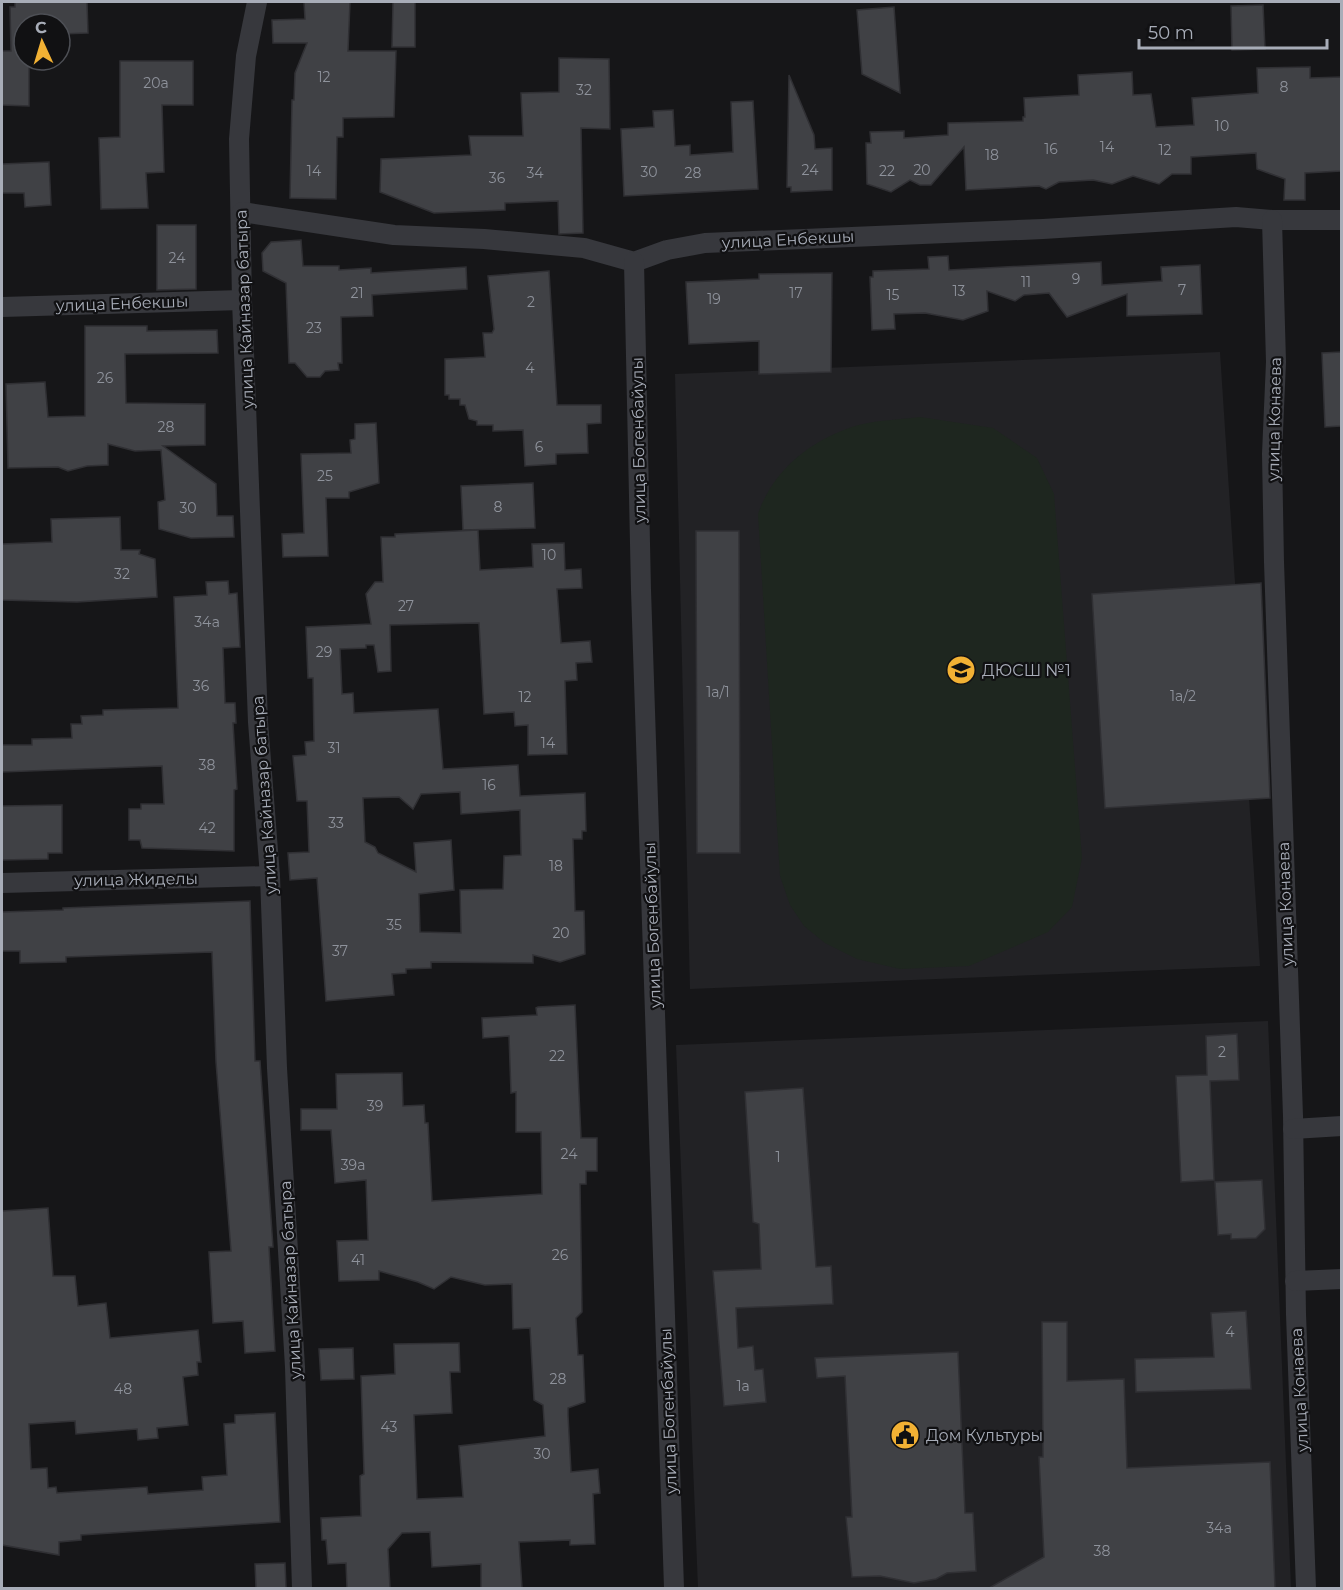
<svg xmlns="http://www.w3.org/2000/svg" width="1343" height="1590" font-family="Montserrat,sans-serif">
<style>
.built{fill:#222225}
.green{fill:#1e261f}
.building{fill:#404145;stroke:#303034;stroke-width:1.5;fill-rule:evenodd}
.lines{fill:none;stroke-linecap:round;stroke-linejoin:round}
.minor{stroke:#37383d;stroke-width:20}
.labels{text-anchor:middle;stroke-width:4.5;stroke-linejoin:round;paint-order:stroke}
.number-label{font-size:14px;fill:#8e929b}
.street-label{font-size:16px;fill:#a8adb8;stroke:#111113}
.poi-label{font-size:16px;fill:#a8adb8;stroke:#111113;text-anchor:start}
</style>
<rect width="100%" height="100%" fill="#161618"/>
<g class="built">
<path d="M1220,352L1260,966L690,989L675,374Z"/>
<path d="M1268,1021L1291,1588H698L676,1045Z"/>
</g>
<path class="green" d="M920,417L993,428L1037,458L1054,494L1082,858L1072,907L1048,932L969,966L900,969L857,959L825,943L804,926L790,905L780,876L758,514C773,471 808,442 852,427C872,420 898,420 920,417Z"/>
<g class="building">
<path d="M15,2H87L88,33L60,34V24H24V60H60V37L61,61L29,62V106L2,105V51H11L10,7H15Z"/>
<path d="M304,2H350L348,51H396L394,117L343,118V137H337L336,199L290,198L292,100H294L295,73L307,43H273L272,20L305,19Z"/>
<path d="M393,2H415V47H392Z"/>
<path d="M1263,5L1265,49L1232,50L1231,6Z"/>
<path d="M894,7L900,93L862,74L857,10Z"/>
<path d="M559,58L609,59L610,129L581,128L583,233L559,234L558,201L505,203V210L434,213L380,192L381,159L471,155L469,136H523L521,93L559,92Z"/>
<path d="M120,61H193V105H162L164,172L146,173L148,208L101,209L99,138L120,137Z"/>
<path d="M1310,67V78L1341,77V171L1305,173V200H1284L1285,179L1257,169L1256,153L1191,157V174H1172L1159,184L1133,176L1112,184L1093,180L1059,182L1046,189L1039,186L966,190L964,147L931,185H920L910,180L891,192L867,184L866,143H871L870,132L904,131V138L948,135V123L1023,121V117H1025L1024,98L1079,95L1078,75L1132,72L1133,95L1151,94L1156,127L1194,125L1192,98L1258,93L1257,68Z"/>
<path d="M789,75L814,135L815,149L832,148V190L791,192V187H787Z"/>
<path d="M753,101L758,189L624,196L621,129L654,127L653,111L673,110L675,146L690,145V155L733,152L731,102Z"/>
<path d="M49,162L51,205L25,207L24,193H2V164Z"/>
<path d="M157,225H196V289L157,290Z"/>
<path d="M301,240L303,266H339V270L371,268V273L466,267L467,289L372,295L373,316L341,317L342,363H338L339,370L325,371L320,377H307L295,363H289L286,283L263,271L262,253L271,242Z"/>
<path d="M948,256L949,270L1101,262L1102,285L1162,281L1161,267L1200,265L1202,314L1127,316V294L1067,317L1049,293L1024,295L1015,301L987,291L988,311L963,320L925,313L894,314L895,329L872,330L870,277H873V271L929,269L928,257Z"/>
<path d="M549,271L557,405H601V423L587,424L588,453L556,454V464L525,466L523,430L493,431V425H477V421L469,419L465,405H460V399H449V395H445V359L485,357L483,333H492L494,329L488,276Z"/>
<path d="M832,273L831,372L759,374V341L689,344L686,282L759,279V274Z"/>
<path d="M85,326H147V331L217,330L218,353L125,354L126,403L205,404V445L163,446L216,484L217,516H233L234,537L191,538L159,529L158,502L165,500L161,450L135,451L108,444V465L87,466L68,471L58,467L8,468L6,384L45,382L48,417L85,416Z"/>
<path d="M1341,352V426L1325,427L1322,353Z"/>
<path d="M376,423L379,483L349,492V498H326L328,556L283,557L282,534L304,533L301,454L351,453L350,440L355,439V424Z"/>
<path d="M533,483L535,528L463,530L461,486Z"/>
<path d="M120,517L121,550H140L139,554L155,559L157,597L77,602L2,600V544L52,542L51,519Z"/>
<path d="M478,530L480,570L533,567L532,544L564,543L565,570L581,569L582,588L557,589L561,643L590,641L592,662L576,663L577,680L565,681L567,754L528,755V725L515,726L514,712L484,714L479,623L390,625L391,671L378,672L374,645H366V648L340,649L342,694L353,693L354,713L438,709L443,769L518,765L520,796L585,793L586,831H582V839H573L575,911H584L585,954L560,962L533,955V963L431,962V968L406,969V973L392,974L394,995L326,1001L317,878L290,880L288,853L309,852L307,801H297L293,756L306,755L305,742L314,741L313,678H308L306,627L371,624L366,594L375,582H383L381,537H395V534ZM460,792L461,814L520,810L521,855L504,856L503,889L460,890L461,933L420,932L419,894L454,890L451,840L414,843L416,872L378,853L375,847L365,842L363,798L399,797L413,809L421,794Z"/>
<path d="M696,531H739L740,853H697Z"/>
<path d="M228,581L229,594L237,593L240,647L223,648L225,703H235L236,723H233L237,789L234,790V851L142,848L140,840H129V809H141V804H164L162,766L2,772V745H32V739L72,738L71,724H82L81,716L103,715V710L178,708L174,597L207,595L206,582Z"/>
<path d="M1261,583L1270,798L1105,808L1092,594Z"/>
<path d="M62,805V853H48V859L2,860V806Z"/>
<path d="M250,901L255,1061H260L273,1247H269L275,1351L245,1353L243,1321L213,1323L209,1252L231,1251L216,1062L212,952L66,957V962L20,963V951H2V912L63,910V908Z"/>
<path d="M575,1005L581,1138H597V1171H586V1184H580L582,1312L576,1318L578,1355H583L585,1402L568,1408V1415L571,1472L598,1469L600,1493L593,1494L595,1544L570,1545V1540L519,1542L522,1588H481V1564L432,1567L430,1532L402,1533L388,1549L390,1588H347L346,1563L328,1564L326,1540H322L321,1518L361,1516L360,1476L364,1474L361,1376L395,1374L394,1344L459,1343L460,1372H450L452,1413L414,1415L417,1499L463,1497L459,1446L545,1436L543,1405L534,1400L530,1328L513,1329L512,1284L485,1285L451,1277L434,1289L418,1282L379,1271V1280L339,1281L337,1241L368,1240L366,1180L335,1183L331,1130H301V1109H337L336,1074L402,1073L403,1106L424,1105L425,1123H428L432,1201L542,1194L541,1132H516V1092L511,1093L509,1036L483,1038L482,1018L537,1015L536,1008L538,1007Z"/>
<path d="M1237,1034L1239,1080L1210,1081L1214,1180L1181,1182L1176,1076L1207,1075L1206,1036Z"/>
<path d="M803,1088L816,1267L831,1266L833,1304L736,1308L738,1348L753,1346L755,1370L763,1369L766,1402L724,1406L713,1271L761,1269L759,1224L753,1222L745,1092Z"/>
<path d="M1262,1180L1265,1229L1256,1238L1231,1239V1234L1218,1235L1215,1182Z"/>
<path d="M48,1208L53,1276H75L78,1306L106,1303L110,1338L198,1330L201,1362H197L198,1375L183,1377L188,1425L157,1428L158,1438L138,1440L137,1429L76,1434L75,1421L29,1424L31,1469L47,1468L48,1488L56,1487L57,1493L147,1487L148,1494L203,1490L202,1477L227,1475L224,1424L235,1423V1415L275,1413L280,1522L81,1535V1540L59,1542V1555L2,1545V1211Z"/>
<path d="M1246,1311L1251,1389L1136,1392L1135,1359L1214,1357L1211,1313Z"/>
<path d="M1042,1322H1067V1381L1124,1379L1127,1468L1270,1462L1275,1588H989L1044,1557L1039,1457H1043Z"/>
<path d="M353,1348L354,1379L321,1380L319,1349Z"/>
<path d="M958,1352L965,1513H973L976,1571L947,1573L936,1579L914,1583L880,1576L852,1577L846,1517H852L845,1376L817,1378L815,1358Z"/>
<path d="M285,1563L286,1588H256L255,1564Z"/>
</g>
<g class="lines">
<g class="minor">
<path d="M257,2L246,56L239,139L242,300L258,722L270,876L277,1068L295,1367L302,1588"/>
<path d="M242,212L394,235L484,239L584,248L634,262L667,250L705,243L1043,229L1236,217L1272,220H1342"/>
<path d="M1272,220L1276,362L1272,454L1274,562L1293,1116L1296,1314L1306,1588"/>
<path d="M634,262L641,590L674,1588"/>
<path d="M2,307L242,300"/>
<path d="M2,883L270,876"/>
<path d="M1293,1129L1342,1126"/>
<path d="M1295,1281L1342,1279"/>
</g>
</g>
<defs>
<g id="school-disc" transform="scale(1.5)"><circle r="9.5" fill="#f2b134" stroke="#111113"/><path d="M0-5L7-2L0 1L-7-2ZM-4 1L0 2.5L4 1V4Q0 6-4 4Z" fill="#111"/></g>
<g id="civic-disc" transform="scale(1.5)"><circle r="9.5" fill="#f2b134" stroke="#111113"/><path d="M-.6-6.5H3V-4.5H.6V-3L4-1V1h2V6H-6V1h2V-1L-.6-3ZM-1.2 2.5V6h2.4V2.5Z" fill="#111"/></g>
</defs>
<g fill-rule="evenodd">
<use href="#school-disc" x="961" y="670"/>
<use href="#civic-disc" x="905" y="1435"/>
</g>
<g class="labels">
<g class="number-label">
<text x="324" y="82">12</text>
<text x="156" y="88">20а</text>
<text x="1284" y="92">8</text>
<text x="584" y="95">32</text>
<text x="1222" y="131">10</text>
<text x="1107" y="152">14</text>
<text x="1051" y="154">16</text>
<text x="1165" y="155">12</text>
<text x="992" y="160">18</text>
<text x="810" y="175">24</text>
<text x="922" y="175">20</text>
<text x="314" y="176">14</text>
<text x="887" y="176">22</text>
<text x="649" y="177">30</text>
<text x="535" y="178">34</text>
<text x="693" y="178">28</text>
<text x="497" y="183">36</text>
<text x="177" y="263">24</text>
<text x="1076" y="284">9</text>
<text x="1026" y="287">11</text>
<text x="1182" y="295">7</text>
<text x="959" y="296">13</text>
<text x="357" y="298">21</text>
<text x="796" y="298">17</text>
<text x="893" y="300">15</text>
<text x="714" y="304">19</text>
<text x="531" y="307">2</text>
<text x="314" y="333">23</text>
<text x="530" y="373">4</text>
<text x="105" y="383">26</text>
<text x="166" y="432">28</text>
<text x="539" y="452">6</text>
<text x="325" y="481">25</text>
<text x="498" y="512">8</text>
<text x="188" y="513">30</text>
<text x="549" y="560">10</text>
<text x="122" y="579">32</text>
<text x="406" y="611">27</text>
<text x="207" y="627">34а</text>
<text x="324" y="657">29</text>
<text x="201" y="691">36</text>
<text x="718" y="697">1а/1</text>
<text x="1183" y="701">1а/2</text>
<text x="525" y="702">12</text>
<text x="548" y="748">14</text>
<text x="334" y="753">31</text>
<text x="207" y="770">38</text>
<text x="489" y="790">16</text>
<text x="336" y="828">33</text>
<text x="207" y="833">42</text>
<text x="556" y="871">18</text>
<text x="394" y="930">35</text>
<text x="561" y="938">20</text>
<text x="340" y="956">37</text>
<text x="1222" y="1057">2</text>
<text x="557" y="1061">22</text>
<text x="375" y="1111">39</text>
<text x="569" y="1159">24</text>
<text x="778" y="1162">1</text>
<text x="353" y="1170">39а</text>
<text x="560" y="1260">26</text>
<text x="358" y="1265">41</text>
<text x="1230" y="1337">4</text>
<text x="558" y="1384">28</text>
<text x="743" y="1391">1а</text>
<text x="123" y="1394">48</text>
<text x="389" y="1432">43</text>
<text x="542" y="1459">30</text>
<text x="1219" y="1533">34а</text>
<text x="1102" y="1556">38</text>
</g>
<g class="street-label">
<text transform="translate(788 239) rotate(-3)" y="6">улица Енбекшы</text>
<text transform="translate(122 303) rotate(-2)" y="6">улица Енбекшы</text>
<text transform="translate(244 309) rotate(-92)" y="6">улица Кайназар батыра</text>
<text transform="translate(1274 419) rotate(-89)" y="6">улица Конаева</text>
<text transform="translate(638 440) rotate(-91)" y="6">улица Богенбайулы</text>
<text transform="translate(264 795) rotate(-94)" y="6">улица Кайназар батыра</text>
<text transform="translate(136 879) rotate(-1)" y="6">улица Жиделы</text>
<text transform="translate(1285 904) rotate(-92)" y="6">улица Конаева</text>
<text transform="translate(652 925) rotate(-92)" y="6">улица Богенбайулы</text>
<text transform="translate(290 1280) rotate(-93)" y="6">улица Кайназар батыра</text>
<text transform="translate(1299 1390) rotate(-93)" y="6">улица Конаева</text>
<text transform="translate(668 1411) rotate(-92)" y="6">улица Богенбайулы</text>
</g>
<g class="poi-label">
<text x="982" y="676">ДЮСШ №1</text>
<text x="926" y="1441">Дом Культуры</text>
</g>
</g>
<rect width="1343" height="1590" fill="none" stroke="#a8adb8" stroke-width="6"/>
<g transform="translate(42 42) rotate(356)"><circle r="28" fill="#111113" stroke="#4d4f55" stroke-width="1.5"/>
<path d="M0-4.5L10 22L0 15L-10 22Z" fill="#f2b134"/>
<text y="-9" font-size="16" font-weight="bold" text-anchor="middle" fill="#a8adb8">С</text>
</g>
<path d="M1139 39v9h188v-9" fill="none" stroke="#a8adb8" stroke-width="3"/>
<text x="1148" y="39" font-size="18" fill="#a8adb8" stroke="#111113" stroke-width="4.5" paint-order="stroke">50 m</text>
</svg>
